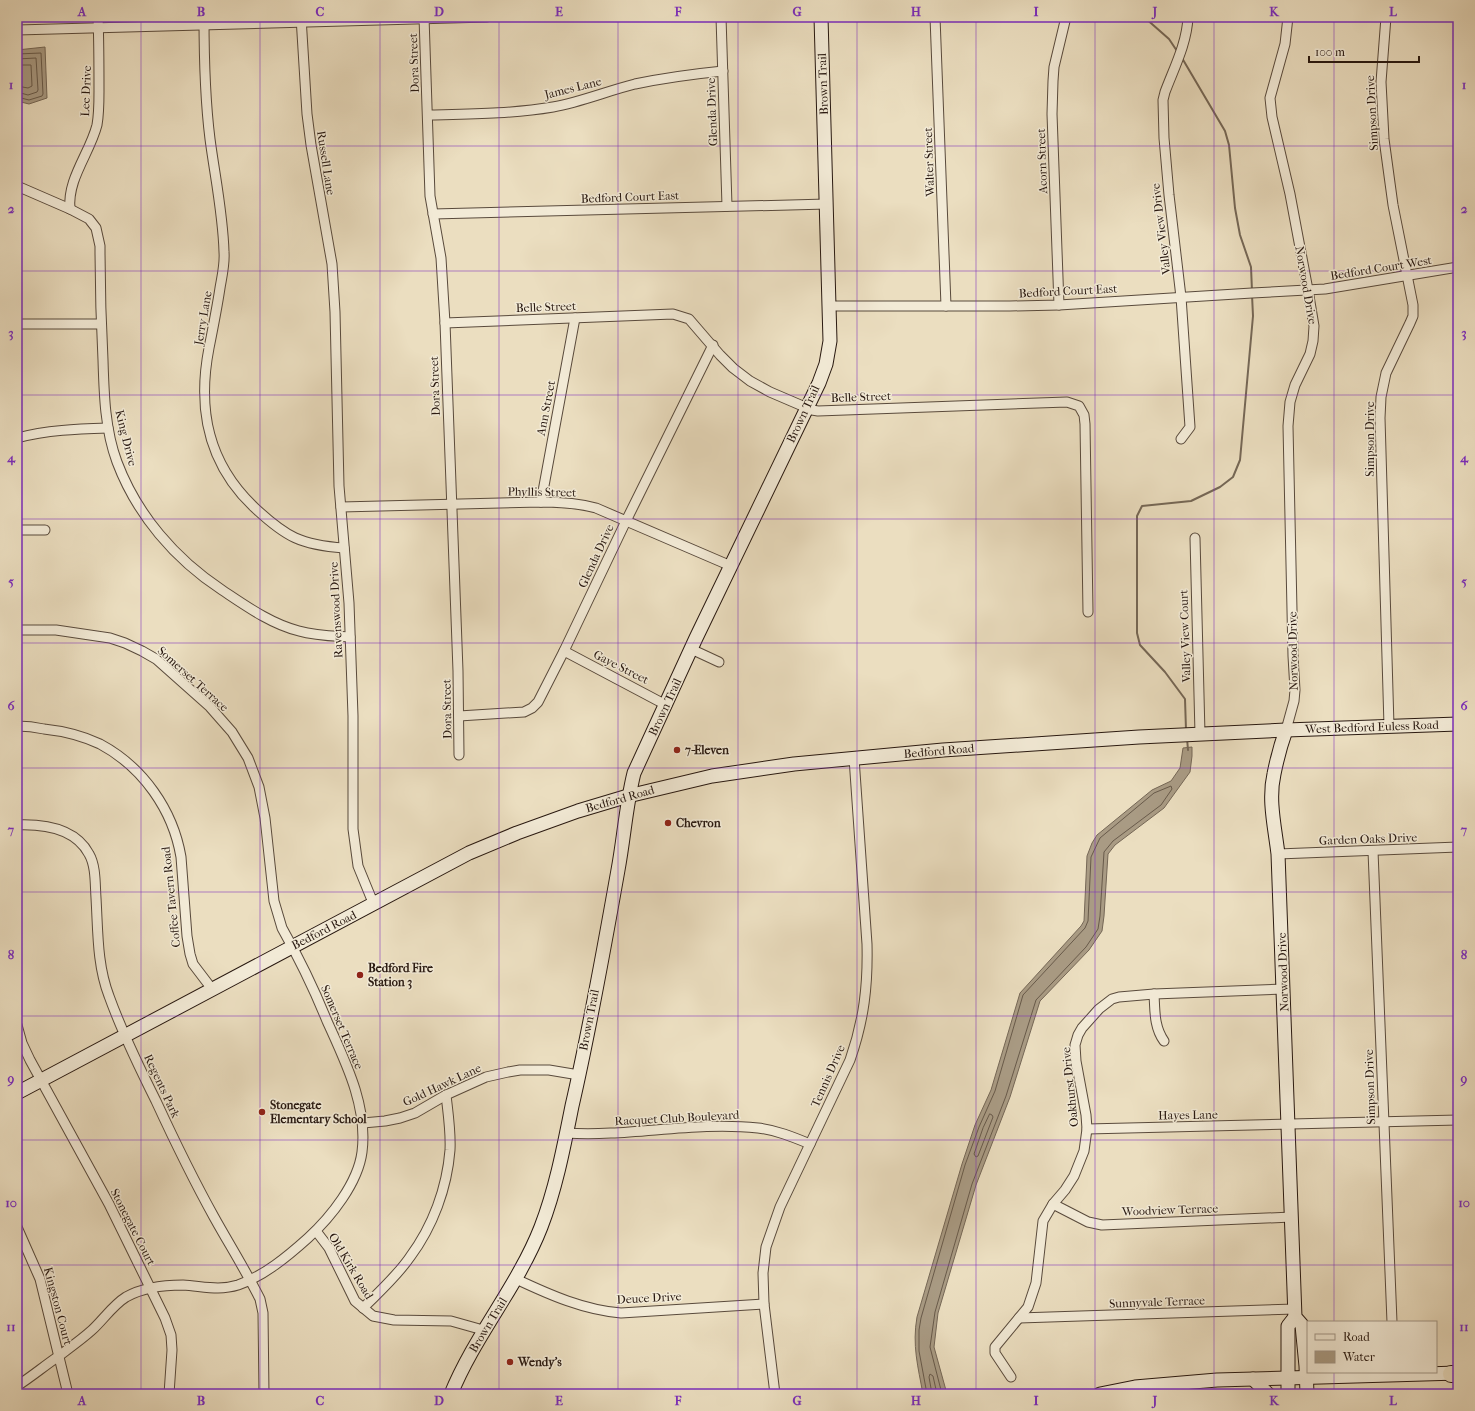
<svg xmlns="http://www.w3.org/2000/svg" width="1475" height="1411" font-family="'IM FELL French Canon',serif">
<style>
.water{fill:#a99b84;stroke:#756756}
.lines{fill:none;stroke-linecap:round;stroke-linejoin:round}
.shore{stroke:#685a4a;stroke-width:1}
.stream{stroke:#756756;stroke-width:2}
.street-casing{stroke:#594a3c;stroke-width:11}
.secondary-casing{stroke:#281810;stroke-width:15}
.highway-casing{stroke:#281810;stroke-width:18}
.street{stroke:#f2ead6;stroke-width:9}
.secondary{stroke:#f2ead6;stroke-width:13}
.highway{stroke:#ebdec0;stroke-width:16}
.grid{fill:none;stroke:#7b2cbf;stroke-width:1;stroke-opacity:0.55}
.poi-dot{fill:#8f2418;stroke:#f2ead6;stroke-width:1.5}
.labels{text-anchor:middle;stroke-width:3;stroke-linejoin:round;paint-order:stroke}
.street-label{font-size:12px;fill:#281810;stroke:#f2ead6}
.poi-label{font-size:12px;font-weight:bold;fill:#281810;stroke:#f2ead6;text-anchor:start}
.neatline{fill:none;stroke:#7b2cbf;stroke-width:1.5}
.grid-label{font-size:13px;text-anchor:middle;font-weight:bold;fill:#7b2cbf}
</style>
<rect width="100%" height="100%" fill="#ebdec0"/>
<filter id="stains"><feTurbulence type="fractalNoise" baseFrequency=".005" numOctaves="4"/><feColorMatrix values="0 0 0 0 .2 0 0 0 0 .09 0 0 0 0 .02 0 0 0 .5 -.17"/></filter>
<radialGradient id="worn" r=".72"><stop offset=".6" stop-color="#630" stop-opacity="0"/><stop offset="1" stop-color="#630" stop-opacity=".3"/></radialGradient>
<g class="water">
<path d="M45,47L47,98L29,104L17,101V50Z"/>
<path d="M1192,747V756L1190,772L1164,808L1115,845L1108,854L1104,916L1102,931L1089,950L1040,1001L1010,1097L976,1185L938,1313L934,1347L947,1394H923C918,1367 912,1345 917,1317L962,1164L975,1125L991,1090L1020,993L1081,926L1084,921L1087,856L1092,843L1097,835L1152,790L1171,781L1180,768L1183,748Z"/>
</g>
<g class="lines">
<g class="shore">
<path d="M17,54L41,53L43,94L42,96L29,100L17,97"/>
<path d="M17,59L36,58L38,90L37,92L28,95L17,92"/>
<path d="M17,65H31L32,86L28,88L17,86"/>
<path d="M990,1114L992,1115L993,1117L978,1156L976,1157L974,1154L983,1128Z"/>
<path d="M927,1394L919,1351V1330L921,1318L965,1165L979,1127L995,1091L1023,995L1085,928L1088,921L1091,857L1100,838L1154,793L1171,786L1172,789L1161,805L1113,841L1104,852L1100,916L1098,929L1086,947L1036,1000L1006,1096L972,1184L935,1312L930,1347L942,1394"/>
<path d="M932,1394L929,1377L930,1374L933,1376L937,1394"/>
</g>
<g class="stream">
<path d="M1144,17L1169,39L1177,51"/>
<path d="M1182,58L1225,131L1229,145L1235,208L1240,235L1251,267L1252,291"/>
<path d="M1186,730L1185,699L1165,672L1140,645L1137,633V516L1142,506L1191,501L1220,487L1233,477L1240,460L1253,316L1252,295"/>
<path d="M1187,738L1188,750"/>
</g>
<g class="street-casing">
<g id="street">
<path d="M204,17C204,58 205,99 210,139C215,177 223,214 224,252C225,264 222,276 220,288C217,308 213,328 209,348C197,410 208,464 255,508C286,537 301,545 344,548"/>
<path d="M301,17L307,114L311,145L332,264L335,312L339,486L349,603L353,716V829L358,866L374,905"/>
<path d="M424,17L430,196L441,258L445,323L458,671L459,755"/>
<path d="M721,17L727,206"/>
<path d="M935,17L946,306"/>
<path d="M1386,17L1381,82L1384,139L1393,205L1413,305V316L1410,323L1386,373L1381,397L1380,418L1389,726"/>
<path d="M17,30L487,17"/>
<path d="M428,115C469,114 511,114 553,107C581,102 607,91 635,84C664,78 693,74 723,71"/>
<path d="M17,186L70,209L89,219L96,228L100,246C100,284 101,322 103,360C104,394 105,430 117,462C137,515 175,559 222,590C246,606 271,624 299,631C316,636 333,636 350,637"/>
<path d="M70,209C67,179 90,153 97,125C99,114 99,102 99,91C99,66 99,42 98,17"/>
<path d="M433,214L827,204"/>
<path d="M1059,305L1052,114L1053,81L1054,67L1066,17"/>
<path d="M829,306H1010L1059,305L1252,293L1325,289L1458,267"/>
<path d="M445,323L673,314L689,319L720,355L733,368L750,381L770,392L812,410L818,411L1067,402L1079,406L1084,415L1085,424L1088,612"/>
<path d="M17,324H101"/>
<path d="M17,438C47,430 77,429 108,428"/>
<path d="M1181,439L1190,427L1181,297L1169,195L1164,138L1163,100L1165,92C1174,68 1187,43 1188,17"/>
<path d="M541,502L575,318"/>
<path d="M341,507L541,502C560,502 578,503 596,508L731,566"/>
<path d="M17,530H45"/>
<path d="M1195,538L1200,734"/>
<path d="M17,630H56L110,638L125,643L142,651L156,659L210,707L232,732L248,758L259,787L265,818L274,901L282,928C299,958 314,989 327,1021C345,1061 368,1106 362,1152C358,1183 331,1217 308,1238C288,1256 264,1276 238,1285C219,1291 202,1286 183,1285C165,1285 142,1288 126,1297C113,1305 103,1320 92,1330C81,1340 68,1349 56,1358C43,1367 31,1377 17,1386"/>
<path d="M691,649L719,662"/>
<path d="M564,651L666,705"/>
<path d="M459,716L524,712L532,708L538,702L564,651L626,521L713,345"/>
<path d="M17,726C26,726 35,727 44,729C63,731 83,736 100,744C143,767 173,810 181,857L187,936L190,954L193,964L212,989"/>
<path d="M1286,730L1294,701L1295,690L1293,656L1288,426L1290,402L1295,385L1310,354L1313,341L1314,326L1308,290L1290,194L1272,117L1270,98L1285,44L1288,17"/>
<path d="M17,825C43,824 75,828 89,854C96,866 95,884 96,898C98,931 97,965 109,996C122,1032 139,1067 156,1101C174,1140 193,1179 214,1217C229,1244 246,1271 260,1299L263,1313L264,1394"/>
<path d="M1373,851L1392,1322"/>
<path d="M1278,854L1458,847"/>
<path d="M1154,994C1155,1011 1154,1027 1164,1041"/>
<path d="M17,1025L22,1043L30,1060L109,1204L165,1318L171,1335L172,1350L169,1394"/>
<path d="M363,1123L385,1121L400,1118L415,1113L446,1095L486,1077L508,1072L520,1070H549L579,1075"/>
<path d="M1087,1129L1458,1120"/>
<path d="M566,1133C630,1137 694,1121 758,1128C776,1130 793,1137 810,1144"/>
<path d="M1053,1204L1088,1222L1102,1225L1292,1217"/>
<path d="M17,1227L40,1279L68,1394"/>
<path d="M316,1231L329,1248L355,1301L373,1316L394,1320L451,1321L483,1330"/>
<path d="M516,1279C550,1295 584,1310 621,1313L764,1304"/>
<path d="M363,1308C379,1292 397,1276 410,1257C433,1226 447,1188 450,1150C451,1132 448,1113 446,1095"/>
<path d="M1019,1318L1295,1309"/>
<path d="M1011,1377L995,1353V1347L1028,1307L1036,1283L1043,1221L1053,1204L1065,1190L1074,1176L1084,1151L1087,1129L1086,1115L1076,1061L1075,1045L1078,1035L1082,1028L1099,1009L1112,999L1119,997L1154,994L1284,989"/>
<path d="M775,1394L764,1304L763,1273L766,1247L780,1207L850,1060C864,1020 868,986 867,944L854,758"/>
</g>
</g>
<g class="secondary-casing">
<g id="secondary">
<path d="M1286,730C1281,744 1277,759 1274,774C1268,800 1275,828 1278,854L1295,1317L1302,1325L1306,1366L1307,1394"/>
<path d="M17,1093L469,853L517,833L578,811L628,796L712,776L794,764L943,750L1139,737L1286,730L1458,724"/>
<path d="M1253,1379L1268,1394"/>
<path d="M451,1394C475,1335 518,1286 541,1227C556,1188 564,1146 572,1106C590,1028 604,949 618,870C624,838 626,805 634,773L696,638L819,383L826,364L830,341L829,306L821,17"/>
<path d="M1100,1394L1135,1387L1217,1380L1458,1373"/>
<path d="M1288,1394V1326L1295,1317"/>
</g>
</g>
<g class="highway-casing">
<path id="highway" d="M1451,1374H1458"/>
</g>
<use href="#street" class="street"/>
<use href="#secondary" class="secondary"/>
<use href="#highway" class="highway"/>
</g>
<path class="grid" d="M141,17V1394M260,17V1394M380,17V1394M499,17V1394M618,17V1394M738,17V1394M857,17V1394M976,17V1394M1095,17V1394M1214,17V1394M1334,17V1322M17,146H1458M17,271H1458M17,395H1458M17,519H1458M17,643H1458M17,768H1458M17,892H1458M17,1016H1458M17,1140H1458M17,1265H1458M1334,1372V1394"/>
<g class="poi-dot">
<circle cx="677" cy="750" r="4"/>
<circle cx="668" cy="823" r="4"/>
<circle cx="360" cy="975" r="4"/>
<circle cx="262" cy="1112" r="4"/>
<circle cx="510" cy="1362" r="4"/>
</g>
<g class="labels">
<g class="street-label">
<text transform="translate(414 63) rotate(-92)" y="4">Dora Street</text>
<text transform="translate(823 84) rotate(-92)" y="4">Brown Trail</text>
<text transform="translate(573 88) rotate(-14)" y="4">James Lane</text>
<text transform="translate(86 91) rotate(-88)" y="4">Lee Drive</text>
<text transform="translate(712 112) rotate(-92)" y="4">Glenda Drive</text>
<text transform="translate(1372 113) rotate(-93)" y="4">Simpson Drive</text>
<text transform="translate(1042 161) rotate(-92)" y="4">Acorn Street</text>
<text transform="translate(929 162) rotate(-92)" y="4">Walter Street</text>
<text transform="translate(326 163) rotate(81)" y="4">Russell Lane</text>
<text transform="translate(630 197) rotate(-2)" y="4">Bedford Court East</text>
<text transform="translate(1161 229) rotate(-97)" y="4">Valley View Drive</text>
<text transform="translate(1381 268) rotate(-9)" y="4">Bedford Court West</text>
<text transform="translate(1306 285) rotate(80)" y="4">Norwood Drive</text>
<text transform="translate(1068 291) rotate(-3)" y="4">Bedford Court East</text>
<text transform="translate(546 307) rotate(-2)" y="4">Belle Street</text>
<text transform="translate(203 318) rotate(-80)" y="4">Jerry Lane</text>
<text transform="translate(435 386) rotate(-92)" y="4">Dora Street</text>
<text transform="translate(861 397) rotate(-2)" y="4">Belle Street</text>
<text transform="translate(546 408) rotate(-79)" y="4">Ann Street</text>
<text transform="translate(803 414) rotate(-65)" y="4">Brown Trail</text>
<text transform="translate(126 438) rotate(76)" y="4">King Drive</text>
<text transform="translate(1370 439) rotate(-90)" y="4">Simpson Drive</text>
<text transform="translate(542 492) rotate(1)" y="4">Phyllis Street</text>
<text transform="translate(596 556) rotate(-65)" y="4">Glenda Drive</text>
<text transform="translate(336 610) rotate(-93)" y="4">Ravenswood Drive</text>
<text transform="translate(1185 636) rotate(-92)" y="4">Valley View Court</text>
<text transform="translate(1293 651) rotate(-91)" y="4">Norwood Drive</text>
<text transform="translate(621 667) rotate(27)" y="4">Gaye Street</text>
<text transform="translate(193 679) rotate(42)" y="4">Somerset Terrace</text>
<text transform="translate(665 707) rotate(-65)" y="4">Brown Trail</text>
<text transform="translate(447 709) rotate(-91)" y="4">Dora Street</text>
<text transform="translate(1372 727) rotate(-2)" y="4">West Bedford Euless Road</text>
<text transform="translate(939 751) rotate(-5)" y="4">Bedford Road</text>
<text transform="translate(620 799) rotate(-16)" y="4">Bedford Road</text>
<text transform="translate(1368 839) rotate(-2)" y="4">Garden Oaks Drive</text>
<text transform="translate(171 897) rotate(-96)" y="4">Coffee Tavern Road</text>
<text transform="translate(324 930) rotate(-27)" y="4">Bedford Road</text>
<text transform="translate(1283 972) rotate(-92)" y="4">Norwood Drive</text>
<text transform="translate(589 1020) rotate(-79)" y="4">Brown Trail</text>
<text transform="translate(342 1027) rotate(67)" y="4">Somerset Terrace</text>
<text transform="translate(828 1076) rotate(-66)" y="4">Tennis Drive</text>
<text transform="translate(442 1085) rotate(-25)" y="4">Gold Hawk Lane</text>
<text transform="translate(162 1086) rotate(65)" y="4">Regents Park</text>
<text transform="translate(1070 1087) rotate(-96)" y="4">Oakhurst Drive</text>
<text transform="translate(1370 1087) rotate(-92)" y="4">Simpson Drive</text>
<text transform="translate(1188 1115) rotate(-1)" y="4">Hayes Lane</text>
<text transform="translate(677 1118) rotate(-3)" y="4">Racquet Club Boulevard</text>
<text transform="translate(1170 1210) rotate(-2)" y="4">Woodview Terrace</text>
<text transform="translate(133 1227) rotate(63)" y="4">Stonegate Court</text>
<text transform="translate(351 1266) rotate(59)" y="4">Old Kirk Road</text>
<text transform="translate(649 1298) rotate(-3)" y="4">Deuce Drive</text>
<text transform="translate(1157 1302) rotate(-2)" y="4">Sunnyvale Terrace</text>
<text transform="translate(58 1306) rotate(75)" y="4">Kingston Court</text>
<text transform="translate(488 1325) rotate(-59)" y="4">Brown Trail</text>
</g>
<g class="poi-label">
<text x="685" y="754">7-Eleven</text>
<text x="676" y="827">Chevron</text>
<text x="368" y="972">Bedford Fire<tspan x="368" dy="14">Station 3</tspan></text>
<text x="270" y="1109">Stonegate<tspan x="270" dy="14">Elementary School</tspan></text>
<text x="518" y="1366">Wendy's</text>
</g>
</g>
<rect width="1475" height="1411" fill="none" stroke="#ebdec0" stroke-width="44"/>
<rect x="1307" y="1321" width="130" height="52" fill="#f2ead6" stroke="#a19687"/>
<rect x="1315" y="1334" width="20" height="6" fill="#f2ead6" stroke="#a19687"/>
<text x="1343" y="1341" font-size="12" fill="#281810">Road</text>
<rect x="1315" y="1351" width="20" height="12" fill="#a99b84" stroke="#a19687"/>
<text x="1343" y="1361" font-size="12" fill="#281810">Water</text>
<path d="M1309 56v6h110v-6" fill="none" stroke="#281810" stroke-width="2"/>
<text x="1315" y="56" font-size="12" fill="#281810" stroke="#f2ead6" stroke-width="3" paint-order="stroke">100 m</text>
<rect x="22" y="22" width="1431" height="1367" class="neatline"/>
<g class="grid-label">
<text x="82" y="16">A</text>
<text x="201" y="16">B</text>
<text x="320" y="16">C</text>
<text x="439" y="16">D</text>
<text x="559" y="16">E</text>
<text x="678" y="16">F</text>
<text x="797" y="16">G</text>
<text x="916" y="16">H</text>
<text x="1036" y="16">I</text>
<text x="1155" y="16">J</text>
<text x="1274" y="16">K</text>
<text x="1393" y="16">L</text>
<text x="11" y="89">1</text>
<text x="1464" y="89">1</text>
<text x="11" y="213">2</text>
<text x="1464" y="213">2</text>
<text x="11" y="337">3</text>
<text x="1464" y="337">3</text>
<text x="11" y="462">4</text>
<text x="1464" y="462">4</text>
<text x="11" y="586">5</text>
<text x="1464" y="586">5</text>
<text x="11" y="710">6</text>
<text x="1464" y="710">6</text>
<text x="11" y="834">7</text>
<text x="1464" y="834">7</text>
<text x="11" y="959">8</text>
<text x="1464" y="959">8</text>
<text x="11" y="1083">9</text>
<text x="1464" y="1083">9</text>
<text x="11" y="1207">10</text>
<text x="1464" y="1207">10</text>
<text x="11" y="1331">11</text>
<text x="1464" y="1331">11</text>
<text x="82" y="1405">A</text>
<text x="201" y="1405">B</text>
<text x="320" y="1405">C</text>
<text x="439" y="1405">D</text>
<text x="559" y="1405">E</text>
<text x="678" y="1405">F</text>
<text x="797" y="1405">G</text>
<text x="916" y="1405">H</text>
<text x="1036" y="1405">I</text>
<text x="1155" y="1405">J</text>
<text x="1274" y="1405">K</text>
<text x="1393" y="1405">L</text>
</g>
<rect width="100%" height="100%" filter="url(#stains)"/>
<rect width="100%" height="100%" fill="url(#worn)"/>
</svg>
